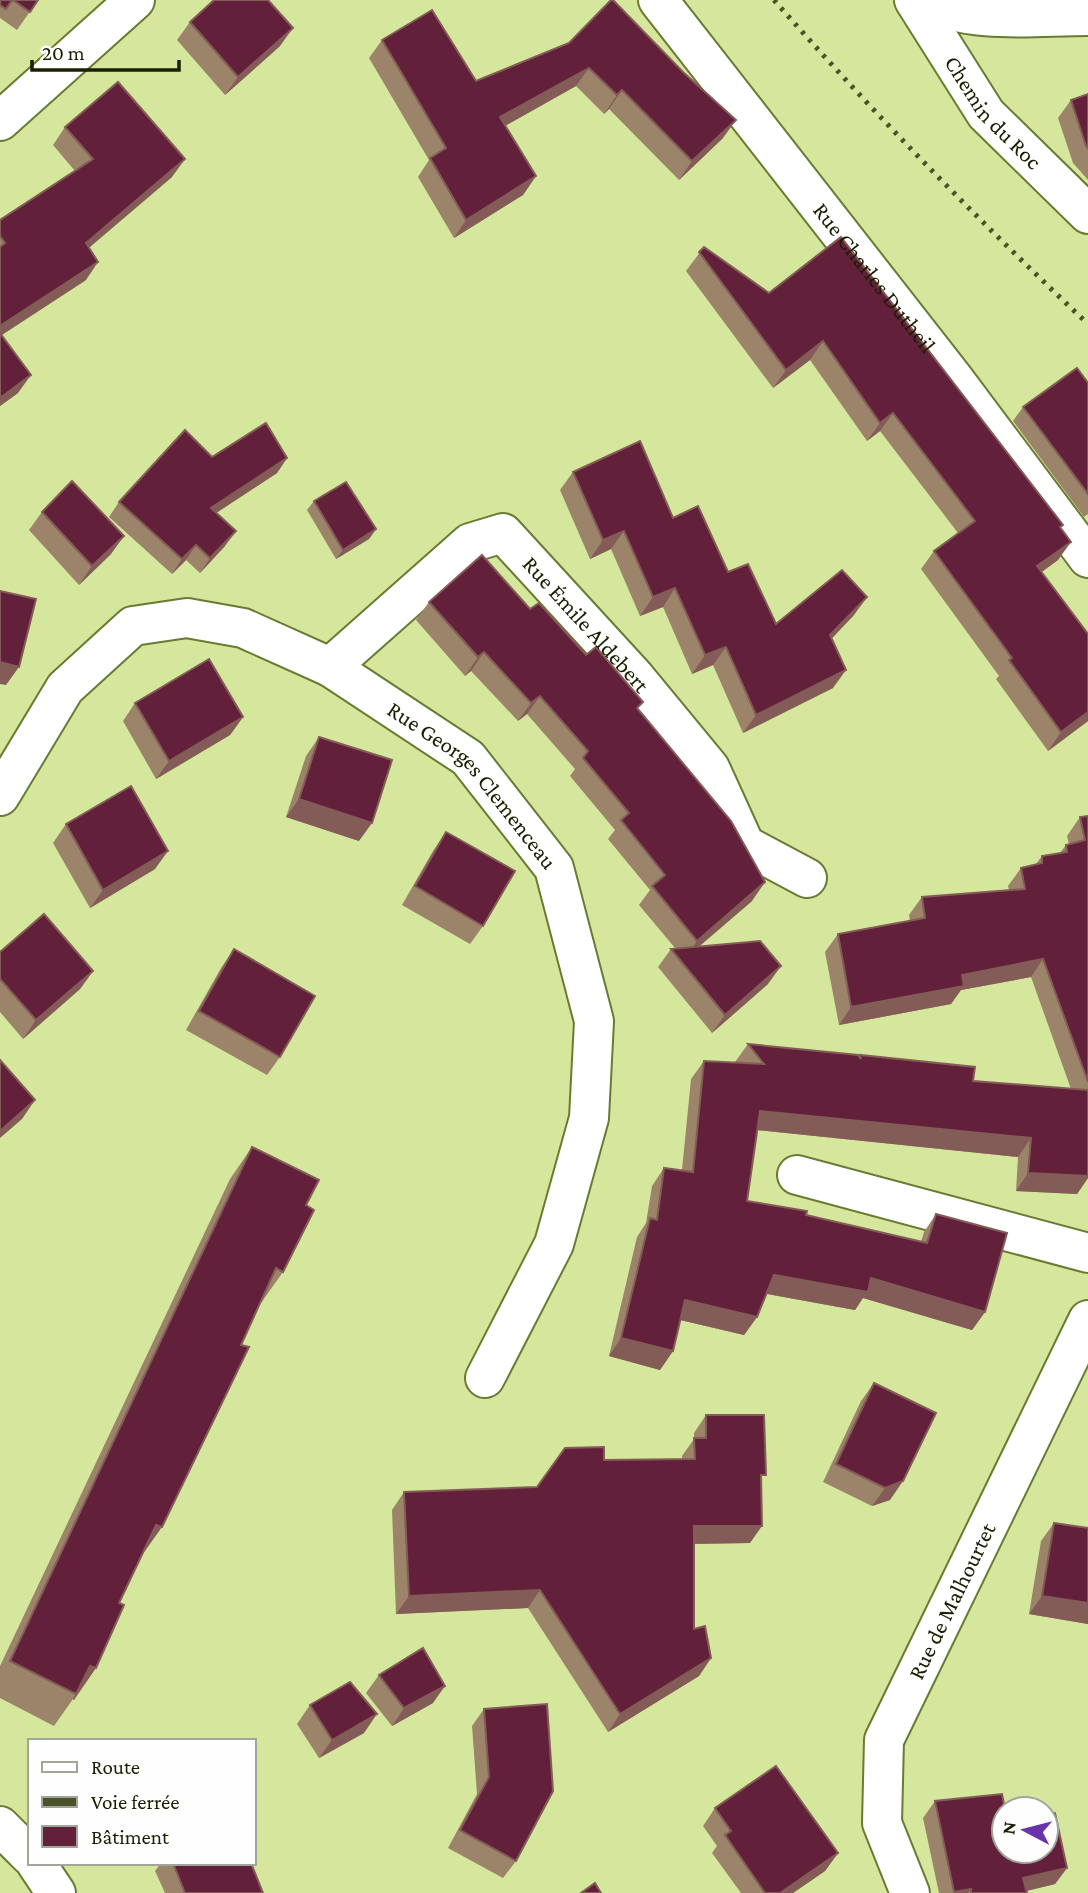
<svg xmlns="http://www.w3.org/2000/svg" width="1088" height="1893" font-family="'Crimson Pro',serif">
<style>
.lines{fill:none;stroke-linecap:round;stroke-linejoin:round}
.minor-casing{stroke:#6b7a32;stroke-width:42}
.minor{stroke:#fff;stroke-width:38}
.rail{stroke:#495229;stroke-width:5;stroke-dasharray:3.5 7;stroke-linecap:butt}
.wall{fill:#9c846b}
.shaded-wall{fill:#845c57}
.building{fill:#62203a;stroke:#845c57;stroke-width:2}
.labels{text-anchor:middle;stroke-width:7;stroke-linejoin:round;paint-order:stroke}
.street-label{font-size:23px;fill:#191f02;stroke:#fefefe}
</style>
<rect width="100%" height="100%" fill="#d5e79c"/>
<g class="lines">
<g class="minor-casing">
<g id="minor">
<path id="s1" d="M658,0L954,379L1088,558"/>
<path id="s2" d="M914,0L986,114L1088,214"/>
<path d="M923,0C972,25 1034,16 1088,16"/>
<path d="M0,121L135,0"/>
<path id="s3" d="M330,667L470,543L503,533L635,677L710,768L745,845L807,878"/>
<path id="s4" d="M0,796L65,688L133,626L187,618L243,628L330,667L468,758L554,868L594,1021L589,1118L554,1244L485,1378"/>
<path d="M797,1175L1088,1253"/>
<path d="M0,1826L30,1856"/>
<path d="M36,1863L56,1893"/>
<path id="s5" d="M910,1893L882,1823L884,1740L1088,1320"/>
</g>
</g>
<use href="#minor" class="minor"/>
<path class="rail" d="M774,0C873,113 979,221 1088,324"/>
</g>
<g class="wall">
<path d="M0,0H38L17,30L0,18Z"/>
<path d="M190,22L280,46L225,95L177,40Z"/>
<path d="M382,40L476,81L569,43L723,138L679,180L609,109L604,114L576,86L505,126L536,176L523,195L454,238L418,177L429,160L369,58Z"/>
<path d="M1088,94V180L1073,163L1058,118L1071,100Z"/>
<path d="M65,127L172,177L89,248L86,280L2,335L18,393L0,406V220L75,171L53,145Z"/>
<path d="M704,247L1060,528L1058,560L1042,572L1088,721L1048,751L996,679L999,676L921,569L934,551L958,533L880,431L867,441L810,360L773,388L686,271Z"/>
<path d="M1088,383V514L1084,517L1013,421L1023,407Z"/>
<path d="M212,457L287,458L277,473L216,513L225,546L200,573L186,560L172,574L109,517L119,502Z"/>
<path d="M573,472L673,518L728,572L776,624L854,615L832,638L833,688L743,733L713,665L692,674L663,607L640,616L611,549L590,559L560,490Z"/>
<path d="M314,501L376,529L369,539L336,559L307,510Z"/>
<path d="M42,512L111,554L79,585L29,530Z"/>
<path d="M429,602L530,609L586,655L638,709L752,901L700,946L768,984L712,1033L658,967L671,949L675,948L639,905L650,890L608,839L615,830L570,776L575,769L527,714L518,721L471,671L465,676L416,620Z"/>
<path d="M135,703L243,717L230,735L156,779L123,721Z"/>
<path d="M319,737L359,841L286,817L306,756Z"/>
<path d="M1088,816V1178L1077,1194L1016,1191L1018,1157L757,1130L747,1201L921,1242L924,1232L936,1214L985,1312L972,1330L863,1298L855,1310L767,1294L757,1317L744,1335L680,1320L673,1351L660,1370L609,1356L637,1237L646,1223L652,1186L664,1168L682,1170L691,1079L704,1061L736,1063L735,1062L748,1044L859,1057L860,1055L973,1081L1071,1089L1031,977L961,990L951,1004L839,1025L825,952L838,934L910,921L909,915L922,897L1009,890L1008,886L1021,868L1036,864L1042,856L1060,853L1066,845L1069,844L1067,836L1080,817Z"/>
<path d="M66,824L155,869L90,908L53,843Z"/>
<path d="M446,832L483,926L470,944L402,905L433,851Z"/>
<path d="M234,949L280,1057L267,1075L186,1030L221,968Z"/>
<path d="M0,952L93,971L80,989L23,1039L0,1012Z"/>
<path d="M252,1147L306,1205L283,1272L261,1303H260L74,1700L73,1699L54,1726L0,1698V1666L230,1179Z"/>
<path d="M874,1383L890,1500L872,1506L823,1482L861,1401Z"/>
<path d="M706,1415L761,1482L750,1543L694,1544V1629L711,1658L699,1676L608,1732L528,1608L396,1614L392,1510L404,1492L537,1487L604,1460L682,1459V1456L694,1439V1433Z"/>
<path d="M1054,1523L1088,1528V1624L1029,1614L1041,1541Z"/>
<path d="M379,1675L433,1703L392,1726L366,1693Z"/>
<path d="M310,1705L364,1733L319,1758L297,1724Z"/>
<path d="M484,1709L516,1861L503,1878L448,1848L477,1794L472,1726Z"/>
<path d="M935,1801L1004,1851L1067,1868L1055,1884L1027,1891V1893H939L923,1818Z"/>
<path d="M715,1808L838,1853L825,1871L793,1893H741L712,1853L717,1846L703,1826Z"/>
<path d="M161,1863H251L263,1893H165L155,1871Z"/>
</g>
<g class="shaded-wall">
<path d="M293,28L280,46L225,95L238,77Z"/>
<path d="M589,68L576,86L487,136L500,117Z"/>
<path d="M622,90L609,109L604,114L617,95Z"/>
<path d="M736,120L723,138L679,180L692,161Z"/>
<path d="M185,159L172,177L73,261L86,243Z"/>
<path d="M536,176L523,195L454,238L466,220Z"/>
<path d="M98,262L86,280L0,336V326Z"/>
<path d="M823,341L810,360L773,388L786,370Z"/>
<path d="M31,375L18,393L0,406V398Z"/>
<path d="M893,413L880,431L867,441L880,423Z"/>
<path d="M287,458L277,473L201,523L211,508Z"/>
<path d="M376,529L369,539L336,559L343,550Z"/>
<path d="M236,531L225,546L200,573L210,558Z"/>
<path d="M624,531L611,549L590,559L603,540Z"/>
<path d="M124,536L111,554L79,585L92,566Z"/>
<path d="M1071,542L1058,560L1024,584L1037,566Z"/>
<path d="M196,545L186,560L172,574L182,559Z"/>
<path d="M675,588L663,607L640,616L653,597Z"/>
<path d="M867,597L854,615L818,653L830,635Z"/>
<path d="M726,647L713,665L692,674L705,655Z"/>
<path d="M484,652L471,671L465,676L478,657Z"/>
<path d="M0,662L19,667L6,685L0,684Z"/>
<path d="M846,670L833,688L743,733L756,715Z"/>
<path d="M540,696L527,714L518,721L531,703Z"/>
<path d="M1088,712V721L1048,751L1061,732Z"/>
<path d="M243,717L230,735L156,779L169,761Z"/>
<path d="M299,799L372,823L359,841L286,817Z"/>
<path d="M168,851L155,869L90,908L103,890Z"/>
<path d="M765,882L752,901L684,959L697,941Z"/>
<path d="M1043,959L1031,977L961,990L951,1004L839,1025L851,1007L962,975Z"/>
<path d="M781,966L768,984L712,1033L725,1015Z"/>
<path d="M93,971L80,989L23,1039L36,1020Z"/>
<path d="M35,1100L22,1119L0,1138V1131Z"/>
<path d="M760,1111L1031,1138L1018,1157L747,1129Z"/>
<path d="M1028,1173L1088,1176V1178L1077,1194L1016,1191Z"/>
<path d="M774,1275L871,1278L985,1312L972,1330L863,1298L855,1310L762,1293Z"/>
<path d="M685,1300L757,1317L744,1335L672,1318Z"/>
<path d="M621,1338L673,1351L660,1370L609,1356Z"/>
<path d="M903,1481L890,1500L872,1506L885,1488Z"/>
<path d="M156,1525L162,1527L140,1558Z"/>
<path d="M694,1526H762L750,1543L681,1544Z"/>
<path d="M540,1590L528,1608L396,1614L409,1596Z"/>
<path d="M1042,1596L1088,1603V1624L1029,1614Z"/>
<path d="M711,1658L699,1676L608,1732L620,1714Z"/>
<path d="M90,1666L96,1668L74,1700L73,1699L76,1694Z"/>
<path d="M445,1686L433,1703L392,1726L404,1708Z"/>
<path d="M377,1714L364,1733L319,1758L332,1740Z"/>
<path d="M838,1853L825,1871L793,1893H780Z"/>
<path d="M1067,1868L1055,1884L1017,1893L1023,1878Z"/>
<path d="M971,1889L968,1893H953L954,1892Z"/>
</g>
<g class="building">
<path d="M0,0H12L6,9L0,5Z"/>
<path d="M13,0H38L30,12Z"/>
<path d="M214,0H268L293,28L238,77L190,22Z"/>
<path d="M611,0H613L683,72L736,120L692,161L622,90L617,95L589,68L500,117L536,176L466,220L430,158L446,148L382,40L432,10L476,81L569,43Z"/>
<path d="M118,82L185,159L86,243L98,262L0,326V247L5,243L0,236V220L93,159L65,127Z"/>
<path d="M1088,94V148L1086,146L1071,100Z"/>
<path d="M841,237L1063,525L1060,527L1071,542L1037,566L1088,634V712L1061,732L1009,660L1012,658L934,551L975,521L893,413L880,423L823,341L786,370L699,252L704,247L769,293Z"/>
<path d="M0,333L31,375L0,398Z"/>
<path d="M1077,368L1088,383V494L1023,407Z"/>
<path d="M266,423L287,458L211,508L236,531L210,558L196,545L182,559L119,502L185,430L212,457Z"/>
<path d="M640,441L673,518L698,506L728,572L748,564L776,624L842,570L867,597L830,635L846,670L756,715L726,647L705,655L675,588L653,597L624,531L603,540L573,472Z"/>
<path d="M72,481L124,536L92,566L42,512Z"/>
<path d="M346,482L376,529L343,550L314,501Z"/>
<path d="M482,555L530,609L539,603L586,655L596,647L643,702L637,708L731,821L765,882L697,941L652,886L665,875L621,820L629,813L583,758L588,751L540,696L531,703L484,652L478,657L429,602Z"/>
<path d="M0,591L36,599L19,667L0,662Z"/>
<path d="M209,659L243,717L169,761L135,703Z"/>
<path d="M319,737L392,760L372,823L299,799Z"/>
<path d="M131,786L168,851L103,890L66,824Z"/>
<path d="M1088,816V1082L1043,959L962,975L964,986L851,1007L838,934L925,918L922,897L1025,889L1021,868L1042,863V856L1067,852L1066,845L1085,840L1080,817Z"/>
<path d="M446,832L515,871L483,926L415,886Z"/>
<path d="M44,914L93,971L36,1020L0,979V952Z"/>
<path d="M760,941L781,966L725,1015L671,949Z"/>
<path d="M234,949L315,996L280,1057L199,1011Z"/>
<path d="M748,1044L858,1055L861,1059L860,1055L975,1067L973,1081L1088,1090V1176L1028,1173L1031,1138L760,1111L747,1201L807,1211L806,1215L927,1243L936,1214L1007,1233L985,1312L871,1278L868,1292L774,1275L757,1317L685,1300L673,1351L621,1338L650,1218L657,1220L664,1168L693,1172L704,1061L764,1064Z"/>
<path d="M0,1060L35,1100L0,1131Z"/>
<path d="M252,1147L319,1180L306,1205L314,1210L283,1272L276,1268L241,1345L249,1347L162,1527L156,1525L119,1603L124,1605L96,1668L90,1666L76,1694L10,1661Z"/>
<path d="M874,1383L936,1413L903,1481L885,1488L836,1464Z"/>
<path d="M706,1415H764L766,1475H761L762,1526H694V1629L705,1626L711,1658L620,1714L540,1590L409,1596L404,1492L537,1487L565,1448L604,1447V1460L695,1459L694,1438H706Z"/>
<path d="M1054,1523L1088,1528V1603L1042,1596Z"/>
<path d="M423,1648L445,1686L404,1708L379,1675Z"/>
<path d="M350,1682L377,1714L332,1740L310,1705Z"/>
<path d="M547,1704L553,1791L516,1861L460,1830L489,1777L484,1709Z"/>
<path d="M776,1766L838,1853L780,1893H765L725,1835L731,1831L715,1808Z"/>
<path d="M1002,1794L1005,1809L1004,1851H1046V1814L1055,1813L1067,1868L1023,1878L1027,1893H971V1889L954,1892L935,1801Z"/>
<path d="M173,1863H251L263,1893H185Z"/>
<path d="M595,1883L601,1893H581Z"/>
</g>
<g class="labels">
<g class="street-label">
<text dy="8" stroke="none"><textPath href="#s2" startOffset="138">Chemin du Roc</textPath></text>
<text dy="8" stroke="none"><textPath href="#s1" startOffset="352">Rue Charles Dutheil</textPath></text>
<text dy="8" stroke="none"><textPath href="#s3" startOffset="345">Rue Émile Aldebert</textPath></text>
<text dy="8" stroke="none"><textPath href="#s4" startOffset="612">Rue Georges Clemenceau</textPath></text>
<text dy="8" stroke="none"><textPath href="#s5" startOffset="313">Rue de Malhourtet</textPath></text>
</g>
</g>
<rect x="28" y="1739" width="228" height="126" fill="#fefefe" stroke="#a2a599" stroke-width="2"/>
<rect x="42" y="1762" width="35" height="10" fill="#ffffff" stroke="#a2a599" stroke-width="2"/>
<text x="91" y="1774" font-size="21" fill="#191f02">Route</text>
<rect x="42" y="1797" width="35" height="10" fill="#495229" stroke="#a2a599" stroke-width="2"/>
<text x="91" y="1809" font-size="21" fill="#191f02">Voie ferrée</text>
<rect x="42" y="1826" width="35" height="21" fill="#62203a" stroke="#a2a599" stroke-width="2"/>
<text x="91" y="1844" font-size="21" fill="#191f02">Bâtiment</text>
<g transform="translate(1025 1830) rotate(277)"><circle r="33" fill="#fefefe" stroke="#a2a599" stroke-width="2"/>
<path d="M0-5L12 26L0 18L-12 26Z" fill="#6934ab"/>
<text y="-10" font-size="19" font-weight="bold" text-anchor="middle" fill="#191f02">N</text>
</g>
<path d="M32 60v10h147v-10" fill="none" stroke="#191f02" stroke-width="3.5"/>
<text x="42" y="60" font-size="21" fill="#191f02" stroke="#fefefe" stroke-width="5" paint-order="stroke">20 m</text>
</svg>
